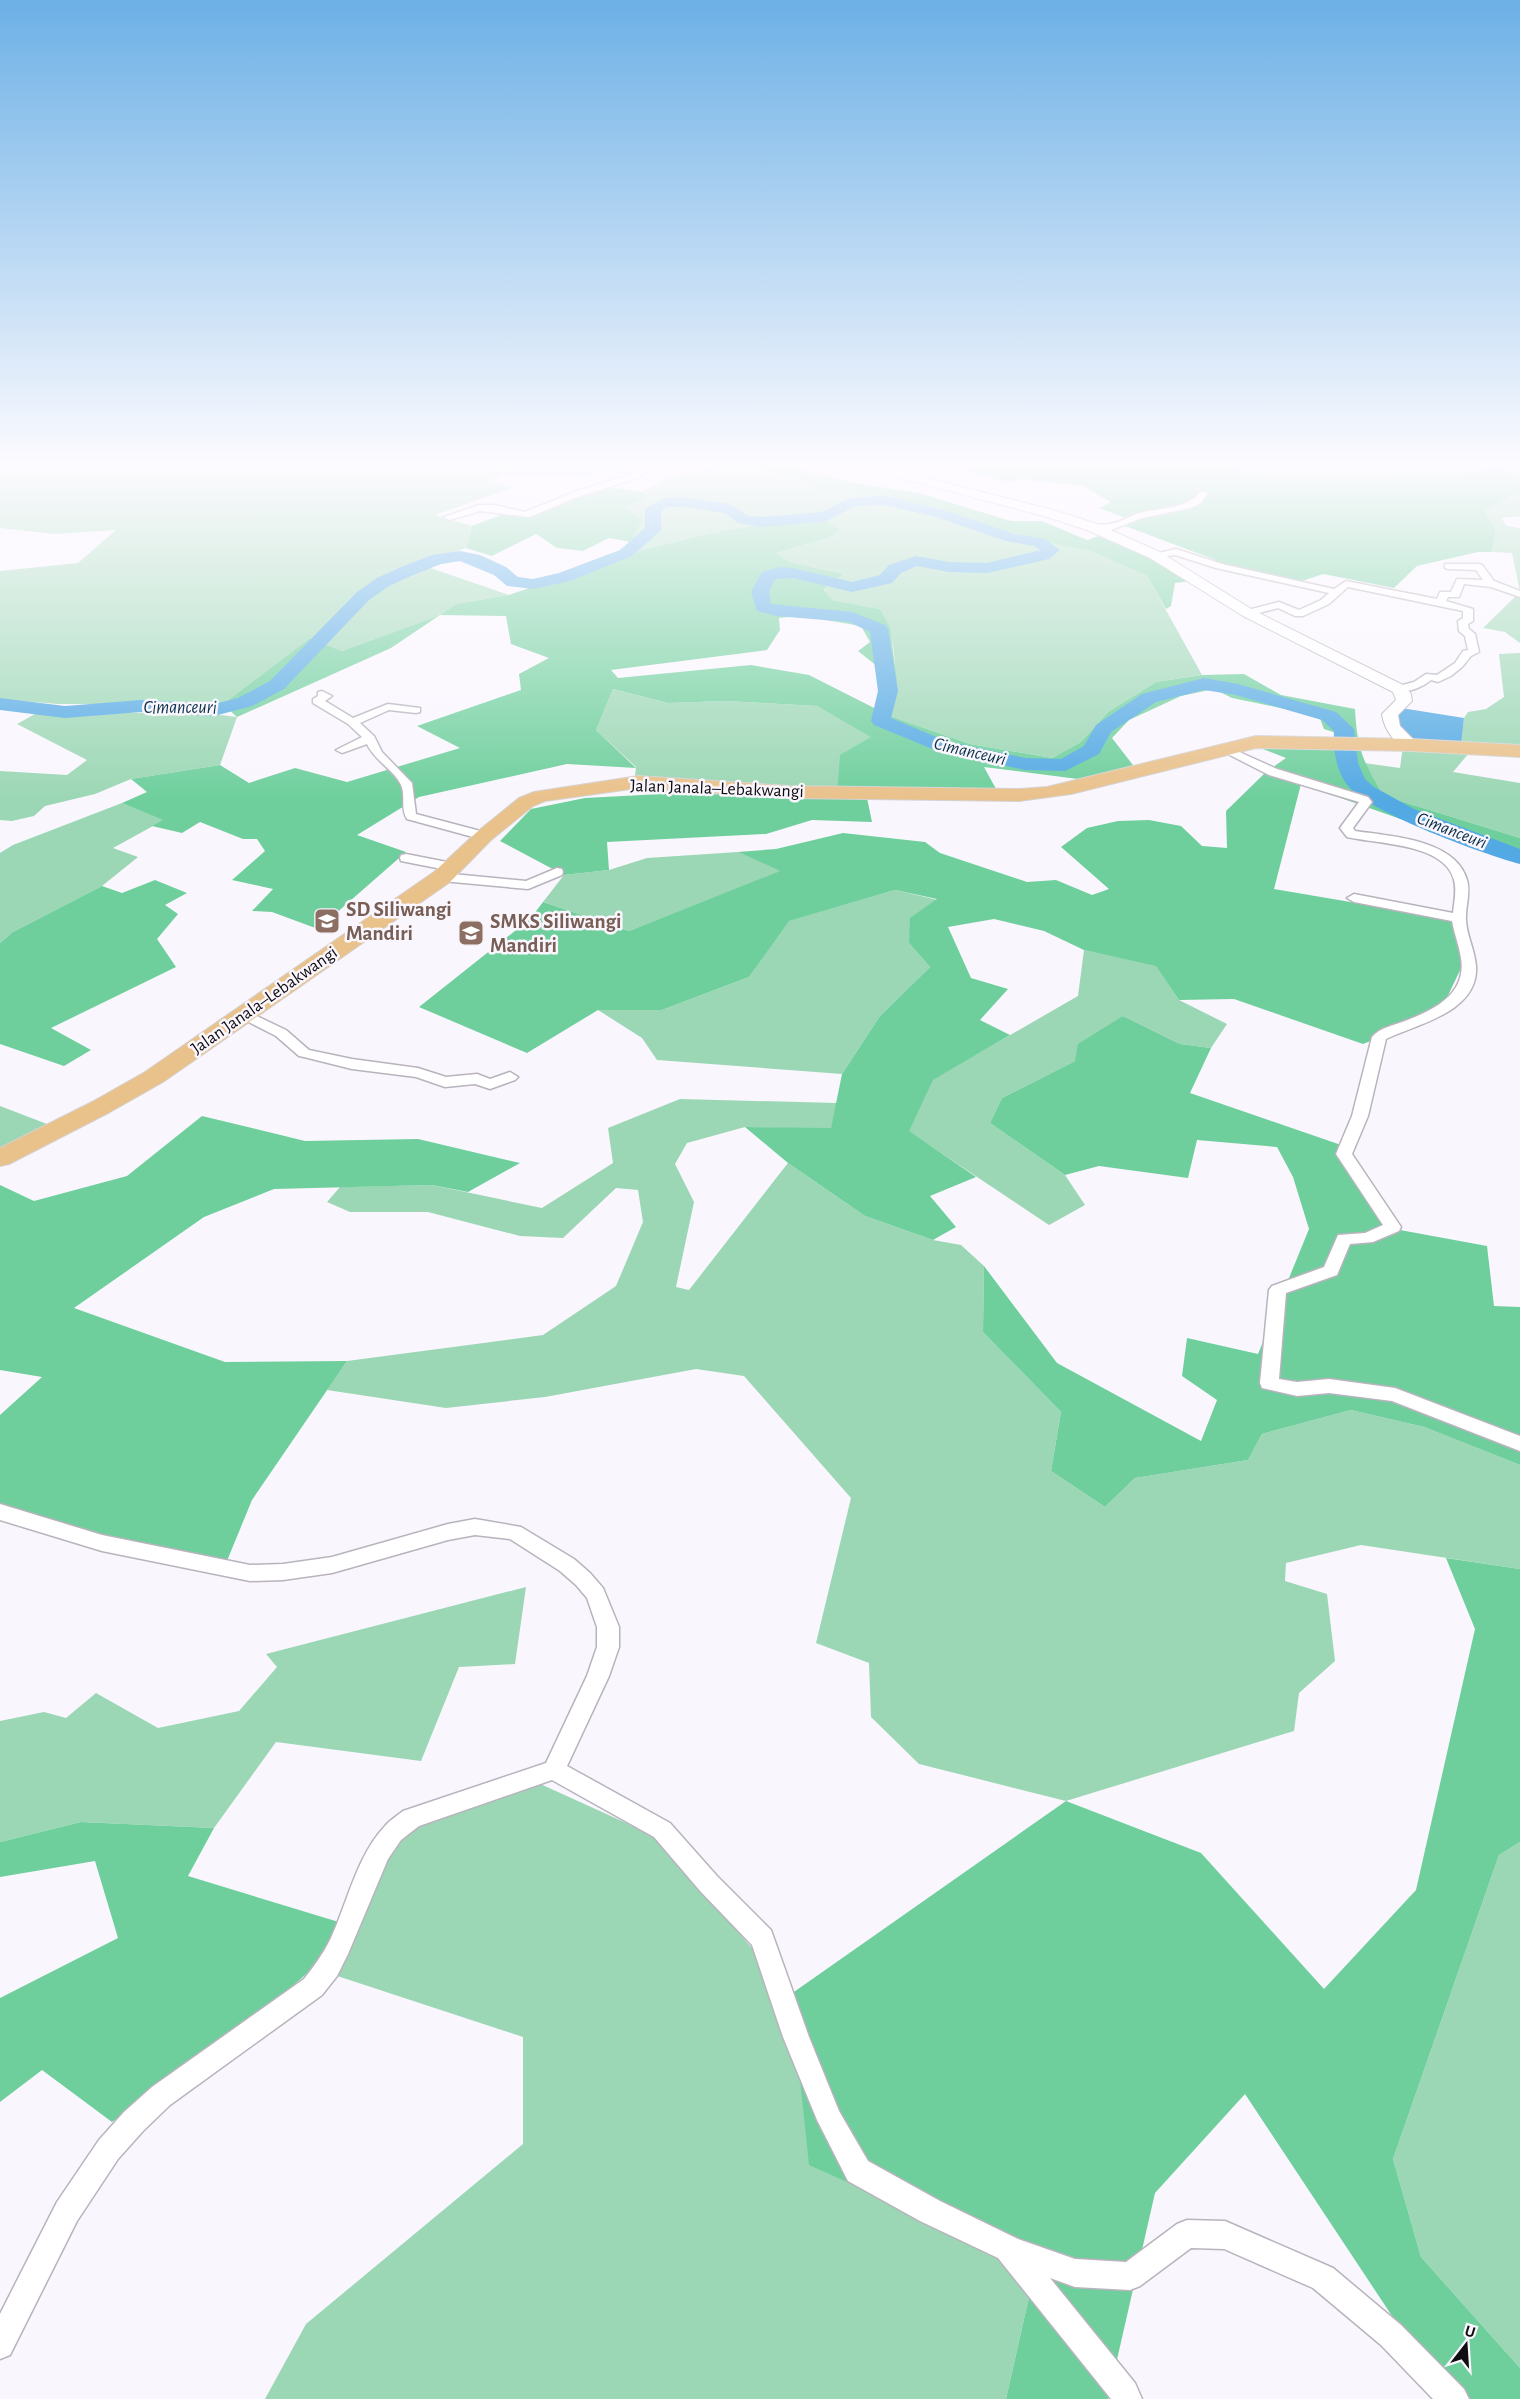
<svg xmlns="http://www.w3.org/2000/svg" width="1520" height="2399" font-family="'Alegreya Sans',sans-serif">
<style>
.green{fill:#9bd7b4}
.forest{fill:#6ecf9c}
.water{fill:#53a9e3}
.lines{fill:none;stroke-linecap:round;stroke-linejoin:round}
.river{fill:#53a9e3;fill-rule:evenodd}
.street-casing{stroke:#b8b3bd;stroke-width:3}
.secondary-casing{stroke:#b8b3bd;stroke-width:2}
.primary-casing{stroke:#d4d3d4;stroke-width:2}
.street{fill:#fff;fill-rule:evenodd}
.secondary{fill:#fff;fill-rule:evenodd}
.primary{fill:#e9c18b;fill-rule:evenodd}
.labels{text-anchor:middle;stroke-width:5;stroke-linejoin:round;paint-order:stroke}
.far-water-label{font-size:18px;font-style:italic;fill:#092f47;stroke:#faf6fe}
.far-street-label{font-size:18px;fill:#0f0d10;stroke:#faf6fe}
.education-label{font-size:21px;font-weight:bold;fill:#785e54;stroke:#faf6fe;text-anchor:start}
</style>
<rect width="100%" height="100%" fill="#faf6fe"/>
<g class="green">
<path d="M0,465H616L640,471L628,476L604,470L582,477L555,474H506L488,481L512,488L435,515L472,526L466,548L422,565L509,595L456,604L440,615L342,651L310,638L223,704H58L0,699V571L78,563L116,530L55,534L0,528Z"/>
<path d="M1109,465H1520V473L1499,470L1334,479L1267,478L1228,468H1142Z"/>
<path d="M726,467H745L782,474L819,489L891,496L1043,542L1093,552L1147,576L1202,675L1156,682L1108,712L1081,742L1052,758L970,744L890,716C897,679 899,643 880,609L832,600L824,591L842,574L789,562L777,553L833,536L775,522L711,533L630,553L631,542L643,519L624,507L648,497L643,492L668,478Z"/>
<path d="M1520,491V516L1501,518L1507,526L1520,528V643L1505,632L1483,628L1520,592L1512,553L1492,552L1496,531L1485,511Z"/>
<path d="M1520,653V751L1474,747L1453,772L1520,783V838L1384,796L1364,763L1400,768L1403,745L1461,746L1464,718L1468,712L1486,709L1504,697L1499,654Z"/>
<path d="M613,689L668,703L726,701L817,706L872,736L837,797L661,794L634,784L636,767L596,730Z"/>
<path d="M44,709C108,718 173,707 237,717L220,765L131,779L95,794L45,806L34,816L12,821L0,820V771L67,775L87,760L17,724Z"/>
<path d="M122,803L164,820L113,848L138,857L102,886L13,932L0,943V853L13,845Z"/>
<path d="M738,852L781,871L629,931L543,902L564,875L609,870L647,858Z"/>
<path d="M895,890L938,900L909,943L930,967L880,1016L842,1074L657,1060L642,1038L598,1010H662L749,977L788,921Z"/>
<path d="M1084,950L1156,965L1179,1000L1227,1024L1211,1048L1180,1044L1123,1016L1075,1061L1002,1098L990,1123L1065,1175L1085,1205L1049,1225L908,1131L932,1080L1078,996Z"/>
<path d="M680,1099L837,1103L831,1129L745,1127L687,1143L675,1164L694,1202L676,1287L689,1290L788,1163L865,1216L933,1240L961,1245L984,1266L983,1332L1061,1412L1051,1471L1105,1507L1135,1478L1248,1460L1262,1434L1351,1410L1424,1427L1520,1465V1569L1361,1545L1286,1563L1285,1581L1327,1594L1335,1661L1299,1693L1294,1731L1066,1801L919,1764L871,1717L869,1663L816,1643L851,1498L744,1376L696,1369L545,1397L446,1408L327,1390L347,1361L543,1335L616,1286L643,1222L638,1190L616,1188L563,1238L520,1236L428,1212H350L327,1202L340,1187L432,1185L542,1208L613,1163L608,1128Z"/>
<path d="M0,1106L60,1129L0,1161Z"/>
<path d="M526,1587L515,1664L459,1667L421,1761L276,1742L214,1828L81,1822L0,1842V1721L44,1712L66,1718L96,1693L158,1728L239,1711L277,1667L266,1654Z"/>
<path d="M525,1777L657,1837L791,1994L1036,2266L1006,2399H265L306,2324L523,2144V2037L313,1968L406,1826Z"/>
<path d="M1520,1842V2368L1421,2257L1393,2159L1499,1855Z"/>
</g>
<g class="forest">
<path d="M716,465H785L855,483L919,493L1011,521H1042L1087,540L1104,534L1128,544L1191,581L1175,583L1171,606L1166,609L1147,576L1093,552L1043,542L891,496L819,489L782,474L745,467H726L696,474Z"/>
<path d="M942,465L1228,468L1267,478L1334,479L1499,470L1520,473V491L1485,511L1496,531L1492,552H1478L1417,566L1394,588L1323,574L1296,583L1235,574L1213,559L1117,523L1126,518L1099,508L1111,502L1083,486L1018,479L1012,483Z"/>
<path d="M609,487L643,492L648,497L624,507L643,519L631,542L609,538L583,551L557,548L536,534L492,556L466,548L472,526L509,512L529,517L586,493Z"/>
<path d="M821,518L840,530L833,536L777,553L789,562L843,574L824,590L832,600L880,609L890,627L897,682L858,651L870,642L861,626L801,616L779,618L780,630L767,650L611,670L618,678L751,665L809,675L890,716L970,744L1052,758L1081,742L1108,712L1156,682L1202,675L1244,674L1281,695L1355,709C1357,749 1363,762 1384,796L1520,838V861L1301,784L1274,889L1462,921L1466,958L1439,1014L1363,1044L1234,999L1179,1000L1156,966L1084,950L1044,931L994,919L948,927L971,978L1008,989L980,1020L1010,1035L933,1080L909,1131L976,1177L930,1196L956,1227L933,1240L865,1216L788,1163L745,1127L831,1128L842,1074L880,1016L930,967L909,943L910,918L937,899L895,890L789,921L749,977L662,1010H598L527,1053L419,1007L530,919L543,902L629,931L780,871L738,852L776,849L843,833L925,842L940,853L1027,882L1056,880L1092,895L1109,889L1061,847L1087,828L1118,821L1149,820L1181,826L1202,846L1227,848L1226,811L1266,772L1286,758L1247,743L1354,739L1324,729L1319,716L1232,698L1214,689L1181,696L1129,720L1112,738L1136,769L1101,782L984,767L1001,798H867L872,822L812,820L766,834L607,842L609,870L564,875L500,841L531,809L585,798L661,794L837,797L840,755L871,737L817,706L726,701L668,703L613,689L596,730L636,768L567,764L419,797L357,835L406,852L318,929L272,912L252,911L273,889L232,880L265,851L257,839H243L200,822L182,833L152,826L163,820L122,803L147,792L131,779L220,765L249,783L295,768L347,782L460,748L417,726L521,690L519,674L549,658L511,644L506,616L440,615L391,648L237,717L223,704L310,638L342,651L440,615L456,604L509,595L630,553L711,533L775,522Z"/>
<path d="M155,880L187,893L165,905L178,914L157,939L176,967L51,1028L91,1050L64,1066L0,1044V943L13,932L102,886L122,893Z"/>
<path d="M1123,1016L1180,1044L1211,1048L1190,1093L1344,1146L1400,1230L1487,1246L1494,1306L1520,1307V1465L1424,1427L1351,1410L1262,1434L1248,1460L1135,1478L1105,1507L1051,1471L1061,1412L983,1332L984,1266L1057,1363L1201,1441L1217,1400L1182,1376L1187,1338L1258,1354L1309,1229L1293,1177L1277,1147L1197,1140L1188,1178L1099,1166L1065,1175L990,1123L1002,1098L1075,1061L1078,1044Z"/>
<path d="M202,1116L305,1141L418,1139L520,1163L468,1192L432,1185L274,1189L204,1217L74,1308L225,1362L347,1361L252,1500L222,1573L0,1513V1415L42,1377L0,1370V1185L34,1201L127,1176Z"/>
<path d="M1446,1558L1520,1569V1842L1499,1855L1393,2159L1421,2257L1520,2368V2399H1447L1245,2094L1155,2193L1108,2399H1006L1036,2266L809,2165L791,1994L1066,1801L1201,1853L1324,1989L1416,1890L1475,1629Z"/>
<path d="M81,1822L214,1828L188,1876L342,1923L313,1968L251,2023L112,2122L42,2070L0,2102V1998L118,1938L95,1861L0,1877V1842Z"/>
</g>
<path class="water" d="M1395,707L1464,718L1461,746L1416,744L1392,730Z"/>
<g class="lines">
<path class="river" d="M884,495L947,511L1015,534L1045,539L1060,550L1049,559L987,573L949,572L917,566L901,573L892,583L852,592L793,578L775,579L769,592L771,604L852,612L885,625L888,629L898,691L891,718L946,741L1025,758L1061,759L1084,746L1096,725L1142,694L1204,678L1238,684L1336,712L1354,729L1358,763L1365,779L1374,787L1414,809L1520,849V864C1483,854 1373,814 1349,787C1336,772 1333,749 1334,731L1322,720L1236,695L1204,690L1156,702L1111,732L1099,754L1065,771L1025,770L940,752L874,725L871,721L878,691L870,632L849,622L776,616L757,611L751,592L762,572L780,567L793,568L852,582L880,575L889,565L916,556L949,562L987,563L1041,550L1034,546L1006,541L936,517L884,505L855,506L827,521L763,527L738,523L725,513L684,507H667L661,511V529L659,532L632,556L570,581L533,589L507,586L494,575L460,561L441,564L411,576L389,586L369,600L284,689L252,706L214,716L141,712L65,718L0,710V698L65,706L141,700L214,704L238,698L270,681L357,592L377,578L399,568L432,555L460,551L480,555L506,567L518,577L533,579L559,573L620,550L645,528V509L664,498L684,497L730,504L748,516L763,517L823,512L847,499Z"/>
<g class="street-casing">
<g id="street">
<path d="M645,465H655L638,478L580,496L529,517L480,511L449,520L444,517L479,505H494L525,512L574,492L632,474Z"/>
<path d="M1201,491L1208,493L1201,503L1191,508L1142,518L1111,530H1092L1087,527C1094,522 1102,526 1110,524C1119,523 1128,517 1136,514C1158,507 1186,511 1201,491Z"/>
<path d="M1176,549L1222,564L1334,589L1346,581L1437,599L1440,592H1451L1457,579L1483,580L1476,570L1448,569L1445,568V564H1479L1482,565L1494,581L1520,591V597L1491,587L1464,584L1459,597H1448L1446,601L1473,609V621L1468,624L1469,629L1475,634L1479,652L1471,656L1462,667L1451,676L1438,682L1431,680C1421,688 1408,693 1395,691V687L1414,682L1426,674L1437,675L1455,663L1463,651L1468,650L1465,636L1459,631L1458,621L1463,618V611L1348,587L1329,604L1303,616H1295L1278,608L1248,616L1243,613L1244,611L1279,602L1299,610L1321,600L1329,593L1216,568L1175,555L1155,558L1150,555Z"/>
<path d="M322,691L332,696L325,701L353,718L388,704L420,708V712L416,713L389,710L360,723L374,736L382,752L412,783L416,814L488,833L490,836L488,839L484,840L407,819C400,808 406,796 401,785C394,770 375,761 367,744L342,753L336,750L362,737L348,724L313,703V699L318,696V692Z"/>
<path d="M1226,746L1277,769L1368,797L1372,802L1353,828L1355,831C1389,836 1456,839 1467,880C1471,893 1465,907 1466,921C1467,936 1475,951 1476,966C1479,1012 1417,1024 1386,1039L1368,1116L1352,1154L1401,1227L1399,1231L1373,1242L1350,1244L1337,1275L1286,1293L1279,1379L1297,1382L1329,1379L1395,1388L1520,1436V1451L1392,1401L1329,1393L1297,1396L1262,1388L1260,1383L1269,1290L1272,1286L1324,1267L1338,1235L1365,1233L1383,1225L1336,1154L1352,1116L1372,1037C1379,1028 1394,1025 1405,1021C1434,1010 1467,994 1461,958C1459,945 1454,933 1452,921L1354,902L1347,898L1354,894L1453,913C1454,902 1457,891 1454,880C1445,843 1376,844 1347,837L1340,828L1359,802L1269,775L1222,751V747Z"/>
<path d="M406,854L452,863L458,867L452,871L401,861L400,858L401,855Z"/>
<path d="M557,868L562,869L563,872L562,875L528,889L442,881L435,877L442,873L526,881Z"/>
<path d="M244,1010L286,1030L309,1050L352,1059L418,1068L446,1077L477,1074L490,1079L510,1072L518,1077L515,1080L490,1089L475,1084L445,1087L416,1077L352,1069L304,1057L299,1056L276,1036L239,1017L237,1014L239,1011Z"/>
<path d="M0,1504L102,1535L250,1565L283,1564L332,1557L448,1524L475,1519L521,1527L574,1559L590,1573L603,1588L619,1627V1647L609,1676L567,1766L670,1823L717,1876L771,1930L809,2037L839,2111L868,2161L940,2201L1018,2239L1075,2259L1126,2262L1177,2224L1187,2220L1225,2221L1333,2268L1401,2325L1464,2389L1469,2399H1433L1381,2345L1313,2288L1224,2249L1191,2248L1140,2286L1130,2290L1075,2287L1050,2278L1135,2383L1142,2399H1111L998,2258L920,2221L848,2181L817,2120L783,2037L752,1945L701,1892L654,1837L552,1780L419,1826L401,1840L388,1859L348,1954L337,1976L322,1995L170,2105L143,2131L118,2159L77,2221L10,2355L0,2359V2314L57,2202L99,2140L124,2112L152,2087L304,1979C314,1966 323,1954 330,1940C348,1902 356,1857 385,1826C390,1820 397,1816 403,1811L546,1763L587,1676L597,1647V1627L587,1598L576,1585L560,1571L510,1539L475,1535L448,1540L332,1573L283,1580L250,1581L102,1551L0,1520Z"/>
</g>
</g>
<g class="secondary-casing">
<path id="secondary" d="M852,465H875L1057,511L1097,524L1160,552L1253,610L1405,686L1411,694L1412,701L1398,715L1400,726L1419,745L1411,750C1395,746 1384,729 1382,714L1396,700L1393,692L1243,616L1150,558L1087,530L1047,517Z"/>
</g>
<g class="primary-casing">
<path id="primary" d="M1256,736L1411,739L1520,745V757L1411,751L1256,748L1071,794L1019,801L790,798L638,788L545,801L533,806L491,840L450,882L163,1082L110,1112L9,1164L0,1166V1148L92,1102L145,1072L434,872L477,832L519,798L534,792L638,776L790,786L1019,789L1047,787Z"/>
</g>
<use href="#street" class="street"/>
<use href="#secondary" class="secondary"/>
<use href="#primary" class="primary"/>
</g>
<linearGradient id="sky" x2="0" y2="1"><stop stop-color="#6cb0e6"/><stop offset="0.58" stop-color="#fdfbff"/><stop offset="1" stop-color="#fdfbff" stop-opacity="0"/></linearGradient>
<rect width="1520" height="801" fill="url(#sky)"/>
<defs>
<g id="school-square" transform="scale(1.35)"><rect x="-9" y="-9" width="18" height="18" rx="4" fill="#8d6e63" stroke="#faf6fe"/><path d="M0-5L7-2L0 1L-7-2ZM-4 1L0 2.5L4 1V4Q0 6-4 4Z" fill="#fff"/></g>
</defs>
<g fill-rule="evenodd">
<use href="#school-square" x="327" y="921"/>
<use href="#school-square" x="471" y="933"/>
</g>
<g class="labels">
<g class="far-water-label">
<text x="180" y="713">Cimanceuri</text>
<text transform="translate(970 751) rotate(13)" y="6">Cimanceuri</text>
<text transform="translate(1452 830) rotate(21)" y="6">Cimanceuri</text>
</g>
<g class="far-street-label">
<text transform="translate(717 788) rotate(2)" y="6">Jalan Janala–Lebakwangi</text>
<text transform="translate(264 1000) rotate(-35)" y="6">Jalan Janala–Lebakwangi</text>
</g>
<g class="education-label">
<text x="346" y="916">SD Siliwangi<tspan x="346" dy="24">Mandiri</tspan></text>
<text x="490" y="928">SMKS Siliwangi<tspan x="490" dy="24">Mandiri</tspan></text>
</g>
</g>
<g transform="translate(1466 2345) rotate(17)" stroke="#faf6fe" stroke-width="4.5" paint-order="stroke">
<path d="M0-4.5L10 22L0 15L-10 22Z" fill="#0f0d10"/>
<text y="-9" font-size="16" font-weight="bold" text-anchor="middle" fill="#0f0d10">U</text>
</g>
</svg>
